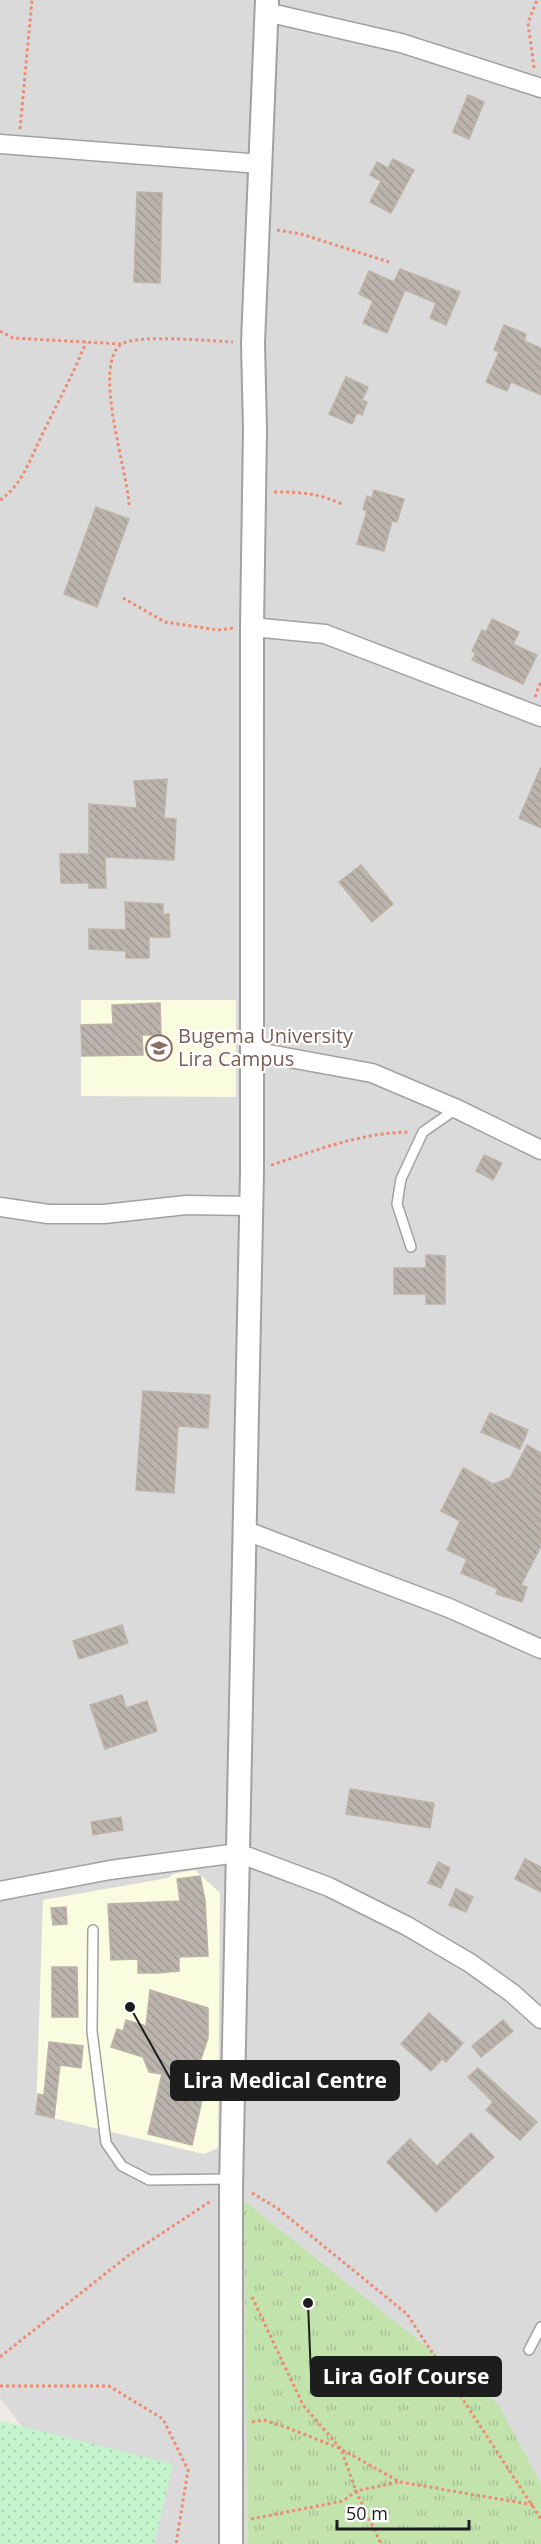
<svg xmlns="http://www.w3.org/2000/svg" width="541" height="2544" font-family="'Open Sans',sans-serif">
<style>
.residential{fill:#dbdada}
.education{fill:#f9fcde}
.grass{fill:url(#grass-tufts)}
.park{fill:url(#park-dots)}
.building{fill:url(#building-back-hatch);stroke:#bdb3a7;stroke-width:1.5}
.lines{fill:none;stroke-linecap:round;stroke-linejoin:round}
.service-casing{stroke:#a1a1a1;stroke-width:12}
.minor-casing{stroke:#a1a1a1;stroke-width:21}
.tertiary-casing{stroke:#a1a1a1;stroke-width:26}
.path{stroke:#ed8c74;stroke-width:3;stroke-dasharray:3 3;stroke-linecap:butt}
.service{stroke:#fff;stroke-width:9}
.minor{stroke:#fff;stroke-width:18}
.tertiary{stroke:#fff;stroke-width:22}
.labels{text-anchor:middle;stroke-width:4.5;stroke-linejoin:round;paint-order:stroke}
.education-label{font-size:20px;fill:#785e54;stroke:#fff;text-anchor:start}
.leader{fill:none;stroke:#1d1d1d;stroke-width:2}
.callout-dot{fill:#1d1d1d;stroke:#fff;stroke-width:2}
.callout{fill:#1d1d1d;stroke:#1d1d1d;stroke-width:2}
.callout-label{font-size:21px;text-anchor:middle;font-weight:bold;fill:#fff}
</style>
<defs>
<pattern id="grass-tufts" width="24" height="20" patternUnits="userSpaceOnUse" patternTransform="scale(1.5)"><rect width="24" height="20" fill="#c3e3ad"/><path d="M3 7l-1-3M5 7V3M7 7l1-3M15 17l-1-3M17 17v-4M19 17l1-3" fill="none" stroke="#a7c294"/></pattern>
<pattern id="park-dots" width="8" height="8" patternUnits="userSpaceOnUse" patternTransform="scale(1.5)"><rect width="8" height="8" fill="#c4f4cc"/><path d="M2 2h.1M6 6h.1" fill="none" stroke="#a8d1af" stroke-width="1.8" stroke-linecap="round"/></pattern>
<pattern id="building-back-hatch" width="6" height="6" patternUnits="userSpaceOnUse" patternTransform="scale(1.5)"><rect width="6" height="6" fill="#bab4ad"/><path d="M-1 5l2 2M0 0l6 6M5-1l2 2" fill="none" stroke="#9f9a94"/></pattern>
</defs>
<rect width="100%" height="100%" fill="#edebe4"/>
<path class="residential" d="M0,0H541V2544H112L0,2398Z"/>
<g class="education">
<path d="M81,1000H236V1097L81,1096Z"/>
<path d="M195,1870L220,1893L218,2148L204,2154L36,2114L43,1900L168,1878L173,1874Z"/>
</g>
<path class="grass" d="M244,2201L498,2404L541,2484V2544H248Z"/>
<path class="park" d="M0,2421L173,2464L154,2544H0Z"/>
<g class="building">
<path d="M468,95L484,102L469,139L453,132Z"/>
<path d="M393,159L414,170L391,213L370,202L381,181L370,175L377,162L388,168Z"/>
<path d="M137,192L162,193L160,283L134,282Z"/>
<path d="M400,269L460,292L446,325L430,318L436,303L405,290L387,333L363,323L373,301L359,294L369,271L394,282Z"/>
<path d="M504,325L526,334L524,341L541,348V395L511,382L507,391L486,382L499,352L494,350Z"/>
<path d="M346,377L368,387L362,400L367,402L362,415L357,413L352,424L329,414Z"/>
<path d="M374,490L404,499L397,522L392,521L384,551L357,544L367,511L363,509L367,496L372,498Z"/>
<path d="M96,507L129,519L97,607L64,594Z"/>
<path d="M492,619L519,632L513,644L537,655L523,684L472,660L476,653L472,651L482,630L486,632Z"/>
<path d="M541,767V828L519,818Z"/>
<path d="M167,779L164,818L176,819L174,860L105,857L106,888H89V883H61L60,854H89V804L137,808L134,781Z"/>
<path d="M361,865L393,904L372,922L339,882Z"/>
<path d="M125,902L163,904V915L169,914L170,937H149V958H126V951L89,949V929L126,930Z"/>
<path d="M160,1003L161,1035H142L143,1055L82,1056L81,1025L113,1024L112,1005Z"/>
<path d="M484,1155L502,1163L493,1180L476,1171Z"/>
<path d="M426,1255L445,1256V1304H426V1294H394V1268H426Z"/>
<path d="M143,1391L210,1395L208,1428L178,1426L174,1493L136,1490Z"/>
<path d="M490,1413L528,1430L520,1449L481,1432Z"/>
<path d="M527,1445L541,1453V1546L521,1585L527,1587L522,1602L496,1594L498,1589L461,1573L467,1559L447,1550L460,1521L441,1511L463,1468L493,1484L510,1478Z"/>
<path d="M122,1625L128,1643L79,1659L73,1641Z"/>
<path d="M122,1695L126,1708L147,1701L157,1731L105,1749L90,1705Z"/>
<path d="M350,1789L434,1803L430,1828L346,1814Z"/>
<path d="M121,1817L123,1830L93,1835L91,1822Z"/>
<path d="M525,1859L541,1867V1892L515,1879Z"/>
<path d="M438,1862L450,1868L441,1888L428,1883Z"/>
<path d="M200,1876L205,1900L208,1956L179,1957V1971L157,1973H138V1959L111,1960L108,1904L180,1901L177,1879Z"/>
<path d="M456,1889L473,1897L466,1912L449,1905Z"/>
<path d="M66,1907L67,1924L53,1925L51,1908Z"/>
<path d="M52,1967H77L78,2017H52Z"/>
<path d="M150,1990L208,2008V2038L197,2071L208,2073L192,2145L148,2134L162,2074L149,2072L143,2057L111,2047L117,2029L123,2031L126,2020L146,2026Z"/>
<path d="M429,2013L463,2043L446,2062L442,2059L431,2071L401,2044Z"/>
<path d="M503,2020L513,2031L481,2057L472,2046Z"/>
<path d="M49,2042L83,2046L81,2068L60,2065L54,2118L36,2114L38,2094L44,2095Z"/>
<path d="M478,2068L537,2122L520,2140L486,2110L493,2102L468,2077Z"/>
<path d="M471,2133L494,2157L436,2212L387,2162L410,2139L437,2166Z"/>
</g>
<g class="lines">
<g class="service-casing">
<g id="service">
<path d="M411,1247L397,1204L401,1179L423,1132L456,1109"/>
<path d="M93,1930L92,2031L106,2143L122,2166L149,2180L230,2179"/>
<path d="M529,2350L541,2327"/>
</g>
</g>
<g class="minor-casing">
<g id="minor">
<path d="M266,12L401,43L541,88"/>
<path d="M0,144L261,164"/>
<path d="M252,627L325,634L541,717"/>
<path d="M252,1051L372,1073L457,1109L541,1150"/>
<path d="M0,1207L48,1214H104L186,1205L251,1206"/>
<path d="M244,1530L449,1608L541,1649"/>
<path d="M0,1891L110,1870L238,1853L329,1887L407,1926L470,1963L512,1993L541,2019"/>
</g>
</g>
<g class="tertiary-casing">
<path id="tertiary" d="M231,2544V2188L252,1172V627L255,430L253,343L267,0"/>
</g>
<g class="path">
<path d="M534,68L528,23L537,0"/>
<path d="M20,129L32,0"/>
<path d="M277,230L301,234L389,262"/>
<path d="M0,331L13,338L122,344"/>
<path d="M274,492C302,492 318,493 344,505"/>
<path d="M0,500C23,484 30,459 42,435C57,404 73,375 86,342"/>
<path d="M129,505C128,472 91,364 122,344C138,334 212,341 233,342"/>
<path d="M123,598L165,622L218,630L234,628"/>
<path d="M535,697L541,681"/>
<path d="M271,1165C318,1150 359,1133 410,1132"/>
<path d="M252,2193L277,2208L407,2314L541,2519"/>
<path d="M252,2297L303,2405L341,2449L356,2491L381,2544"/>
<path d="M0,2357L129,2255L211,2201"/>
<path d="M0,2386H109L163,2419L188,2470L176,2544"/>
<path d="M252,2422L264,2420L291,2429L341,2449L400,2482L534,2505"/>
<path d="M251,2519L343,2501L356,2491L398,2482"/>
</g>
<use href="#service" class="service"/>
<use href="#minor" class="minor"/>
<use href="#tertiary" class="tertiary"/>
</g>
<defs>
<g id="university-ring" transform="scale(1.35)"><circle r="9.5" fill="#fff" stroke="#8d6e63" stroke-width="1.5"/><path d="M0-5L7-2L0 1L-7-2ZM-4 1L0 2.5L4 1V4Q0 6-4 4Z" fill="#8d6e63"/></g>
</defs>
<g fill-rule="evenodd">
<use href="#university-ring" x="159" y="1048"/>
</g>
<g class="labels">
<g class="education-label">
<text x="178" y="1043">Bugema University<tspan x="178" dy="23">Lira Campus</tspan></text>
</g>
</g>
<path class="leader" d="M130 2007L171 2080M308 2303L311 2376"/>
<g class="callout-dot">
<circle cx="130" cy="2007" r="6"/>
<circle cx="308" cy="2303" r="6"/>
</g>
<g class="callout">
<rect x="171" y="2061" width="228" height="39" rx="6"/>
<rect x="311" y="2357" width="190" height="39" rx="6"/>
</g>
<g class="callout-label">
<text x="285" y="2088">Lira Medical Centre</text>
<text x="406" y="2384">Lira Golf Course</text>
</g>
<path d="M337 2520v9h132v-9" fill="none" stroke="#1d1d1d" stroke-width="3"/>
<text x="346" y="2520" font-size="18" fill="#1d1d1d" stroke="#ffffff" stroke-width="4.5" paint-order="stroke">50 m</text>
</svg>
